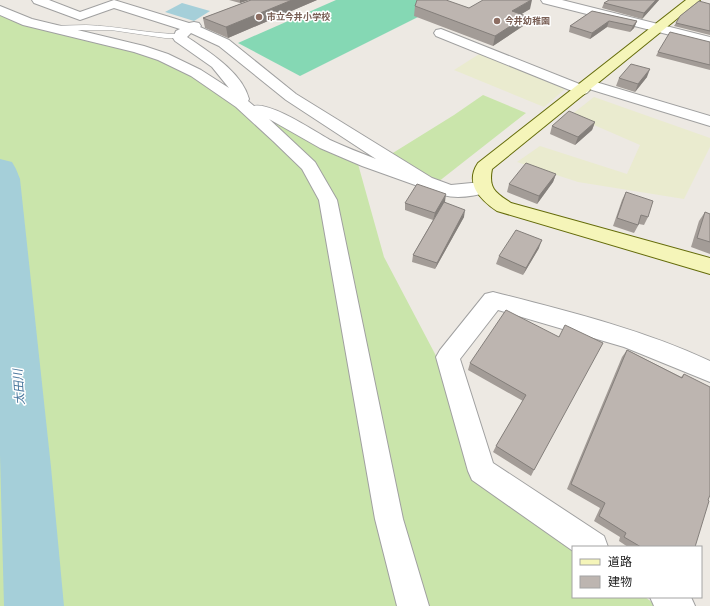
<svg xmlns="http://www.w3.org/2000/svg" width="710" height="606" font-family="Quicksand,'Noto Sans JP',sans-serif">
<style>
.farmland{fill:#eaebcf}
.grass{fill:#cae5ab}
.pitch{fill:#85d8b4}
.water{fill:#a5cfd9}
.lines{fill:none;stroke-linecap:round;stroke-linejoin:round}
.river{fill:#a5cfd9;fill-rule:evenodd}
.lane-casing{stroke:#a0a0a0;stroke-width:1}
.street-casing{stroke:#a0a0a0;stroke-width:2}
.secondary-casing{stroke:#656c0b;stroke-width:2}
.lane{fill:#fff;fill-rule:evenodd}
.street{fill:#fff;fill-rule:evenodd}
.secondary{fill:#f5f5b9;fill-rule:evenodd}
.wall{fill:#a39c97}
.shaded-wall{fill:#847f7b}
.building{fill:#bdb5b0;stroke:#847f7b}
.education-dot{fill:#8d6e63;stroke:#fff;stroke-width:1.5}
.labels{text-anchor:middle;stroke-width:3;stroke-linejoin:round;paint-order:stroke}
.far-education-label{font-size:9px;font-weight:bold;fill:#785e54;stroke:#fff;text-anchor:start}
.water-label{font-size:12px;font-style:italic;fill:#4c799f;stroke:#fff}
</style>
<rect width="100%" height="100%" fill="#ede9e3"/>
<g class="farmland">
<path d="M484,51L571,84L544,107L454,70Z"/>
<path d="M594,97L710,138V147L684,199L578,182L517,162L540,146L627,174L640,145L571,115Z"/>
</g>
<g class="grass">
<path d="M0,7L38,25L163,57L358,164L384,257L444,371L478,481L573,547V597H645L657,606H0Z"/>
<path d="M483,95L526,113L438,182L388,156L454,115Z"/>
</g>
<path class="pitch" d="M336,0H437L446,3L300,76L238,43Z"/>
<path class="water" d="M182,3L210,11L194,21L165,12Z"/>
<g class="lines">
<path class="river" d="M0,159L12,162L16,169L20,179L51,467L64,606H4L0,455Z"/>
<g class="lane-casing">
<path id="lane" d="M86,25C118,26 149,34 181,34L184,36L181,38H165L111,30H54L51,28L54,26Z"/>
</g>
<g class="street-casing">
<g id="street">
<path d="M32,0H49L80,12L114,0L189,23L194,22L199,23L201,26L200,27L229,40L296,94L432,178L451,185L482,182L488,184L491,188L488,192C475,196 457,199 443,195L362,166L320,148L269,119L315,162L337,200L403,519L429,606H397L375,519L319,200L302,169L273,141L236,107L191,76L158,60L134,52L23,25L0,15V6L32,19L144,46L168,54L201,70L229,88L212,67L175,41L173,38L176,31L180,29L114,8L80,20L34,3ZM191,33L219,46L286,100L376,159C361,153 345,147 330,140C314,131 271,102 254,106L248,101L249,99C242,72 209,52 187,37Z"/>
<path d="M541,0H562L710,37V45L543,3Z"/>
<path d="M441,29L582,85L584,81L589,80L710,116V126L589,89L590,90L587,93L582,95L577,93L436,36L434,33L436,30Z"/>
<path d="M493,292C567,311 641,329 710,361V382L624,347L498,310L460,359L493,463L604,536L608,547H573V551L472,480L468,471L436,357L440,350L485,294Z"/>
<path d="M650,597H691L695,606H654Z"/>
</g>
</g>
<g class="secondary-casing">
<path id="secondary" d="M686,0H700L492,169C488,189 496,193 511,203L710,258V274L497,211C481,200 464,184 478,163Z"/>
</g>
<use href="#lane" class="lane"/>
<use href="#street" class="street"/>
<use href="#secondary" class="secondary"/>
</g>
<g class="wall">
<path d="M229,0H249L240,3Z"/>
<path d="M251,0H317L228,38L205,28L203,18Z"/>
<path d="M609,0H659L642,19L602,8L604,3Z"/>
<path d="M710,4V35L674,26L676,23Z"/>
<path d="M415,6L469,8L530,9L521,14L526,16L523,26L493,46L414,16Z"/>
<path d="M592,11L637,21L634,28L630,32L607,27L590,39L569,32L570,26Z"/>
<path d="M710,42V70L656,56L658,52Z"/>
<path d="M647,77L635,92L616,86L619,78Z"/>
<path d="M595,122L592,130L575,145L550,134L552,126Z"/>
<path d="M556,174L553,182L537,204L507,192L509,184Z"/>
<path d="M626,192L648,217L644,225L639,224L634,233L613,226L622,200Z"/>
<path d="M445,202L464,217L435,269L412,262L413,255L433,220L405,210V203Z"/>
<path d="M705,212L710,214V254L691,247L699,221Z"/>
<path d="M539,248L523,275L496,264L499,256Z"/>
<path d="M559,337L534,470L531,476L493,452L496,446L523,401L468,370L470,363Z"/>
<path d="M627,350L681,377L684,374L695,547H628L619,541L620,537L594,521L600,508L567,489L622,357Z"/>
</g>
<g class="shaded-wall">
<path d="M240,0H249L240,3Z"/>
<path d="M292,0H317L228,38L226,27Z"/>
<path d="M531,0H532L530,9L510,21L512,11Z"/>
<path d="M656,0H659L642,19L644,13Z"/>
<path d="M526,16L523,26L493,46L495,36Z"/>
<path d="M609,21L607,27L590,39L592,33Z"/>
<path d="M637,21L634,28L630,32L633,26Z"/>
<path d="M650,69L647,77L635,92L638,84Z"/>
<path d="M595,122L592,130L575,145L578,137Z"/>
<path d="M556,174L553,182L537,204L539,196Z"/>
<path d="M446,194L445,202L433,220L435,213Z"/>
<path d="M465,210L464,217L435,269L437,263Z"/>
<path d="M542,240L539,248L523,275L526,268Z"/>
</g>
<g class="building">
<path d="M251,0H292L226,27L203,18Z"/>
<path d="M417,0H446L469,8L483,0H531L512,11L526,16L495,36L415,6Z"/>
<path d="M609,0H656L644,13L604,3Z"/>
<path d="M699,1L710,4V31L676,23L680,16Z"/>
<path d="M592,11L637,21L633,26L609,21L592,33L570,26Z"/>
<path d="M670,32L710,42V65L658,52Z"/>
<path d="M631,64L650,69L638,84L619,78Z"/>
<path d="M569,111L595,122L578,137L552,126Z"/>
<path d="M526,163L556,174L539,196L509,184Z"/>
<path d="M417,184L446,194L435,213L405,203Z"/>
<path d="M626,192L653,201L648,217L641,215L638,225L617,218Z"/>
<path d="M444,202L465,210L437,263L413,255Z"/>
<path d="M705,212L710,214V242L697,238Z"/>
<path d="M516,230L542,240L526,268L499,256Z"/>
<path d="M506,310L559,337L565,325L603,343L534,470L496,446L526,395L470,363Z"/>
<path d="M627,350L682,378L684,374L710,387V495L708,500L709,501L695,547H641L624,537L626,533L599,516L605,503L571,484Z"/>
</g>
<g class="education-dot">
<circle cx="259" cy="17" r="4"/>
<circle cx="497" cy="21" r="4"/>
</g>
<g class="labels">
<g class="far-education-label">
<text x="267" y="20">市立今井小学校</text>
<text x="505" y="24">今井幼稚園</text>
</g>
<g class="water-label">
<text transform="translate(19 387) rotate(-94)" y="4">太田川</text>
</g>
</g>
<rect x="572" y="546" width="130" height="52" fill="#ffffff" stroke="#a4a4a4"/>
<rect x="580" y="559" width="20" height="6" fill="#f5f5b9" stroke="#a4a4a4"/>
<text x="608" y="566" font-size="12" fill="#1c1c1c">道路</text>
<rect x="580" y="576" width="20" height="12" fill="#bdb5b0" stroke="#a4a4a4"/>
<text x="608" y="586" font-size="12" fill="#1c1c1c">建物</text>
</svg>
